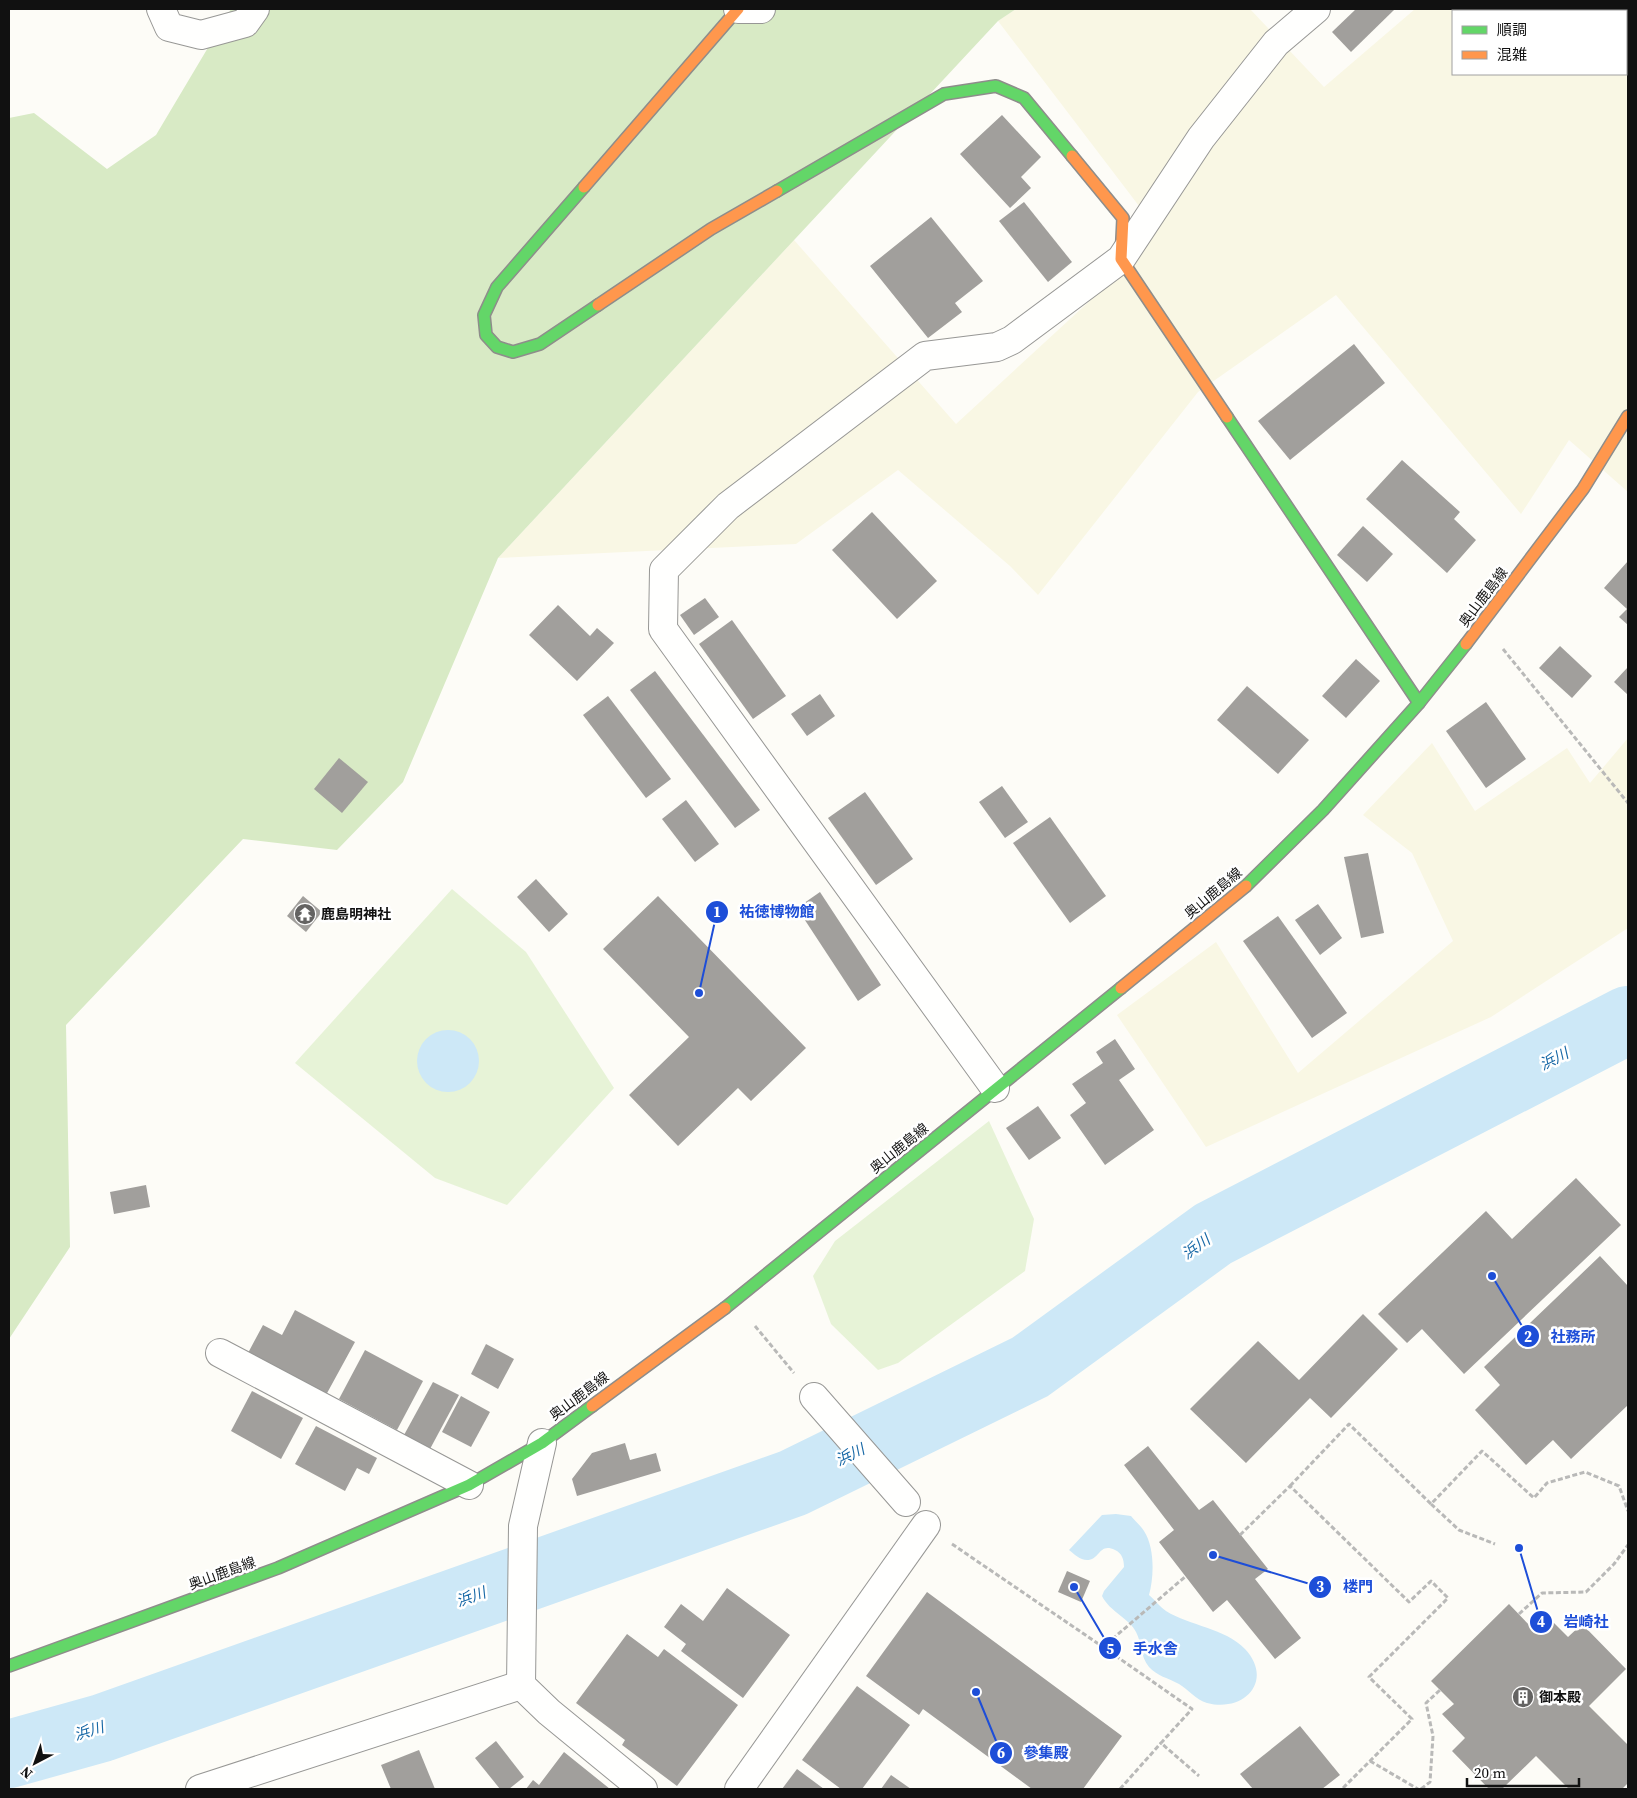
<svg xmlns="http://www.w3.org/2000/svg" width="1637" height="1798" font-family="'Source Serif 4','Noto Sans JP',serif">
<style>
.farmland{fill:#f9f7e4;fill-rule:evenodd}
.green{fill:#e7f3d7}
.forest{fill:#d8eac5}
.water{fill:#cde8f7}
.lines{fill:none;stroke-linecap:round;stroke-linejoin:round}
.river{stroke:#cde8f7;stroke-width:68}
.building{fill:#a19f9c}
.street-casing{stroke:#979795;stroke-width:30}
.fast-casing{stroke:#8e8d8b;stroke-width:14}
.slow-casing{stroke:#8e8d8b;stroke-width:14}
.path{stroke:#b9b9b8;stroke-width:3;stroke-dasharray:5 2.5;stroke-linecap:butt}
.street{stroke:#fffffe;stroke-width:28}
.fast{stroke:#63d668;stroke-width:11}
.slow{stroke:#ff974d;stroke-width:11}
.labels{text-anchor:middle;stroke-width:5;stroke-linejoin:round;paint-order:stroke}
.street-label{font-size:14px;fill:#111;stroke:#fff}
.poi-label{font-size:14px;font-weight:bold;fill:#111;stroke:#fff;text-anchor:start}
.water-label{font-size:15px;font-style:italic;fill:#1768a6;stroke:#fff}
.leader{fill:none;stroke:#1d4ed8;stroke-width:2}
.callout-dot{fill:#1d4ed8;stroke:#fff;stroke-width:2}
.mark-label{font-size:15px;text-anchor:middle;font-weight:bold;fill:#fff}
.callout-label{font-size:15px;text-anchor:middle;font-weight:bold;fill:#1d4ed8;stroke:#fff;stroke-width:5;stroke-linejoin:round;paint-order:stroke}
</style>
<rect width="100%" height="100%" fill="#fdfcf7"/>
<g class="farmland">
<path d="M1016,9H1250L1324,87L1415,9H1628V492L1569,440L1521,514L1336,295L1198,392L1038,595L1010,566L898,470L796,544L498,558L794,240L956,424L1144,251L1139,206L998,21ZM1453,11H1626V74H1453Z"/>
<path d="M1628,738V928L1491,1017L1206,1147L1117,1015L1216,942L1298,1073L1453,941L1412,853L1363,815L1432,743L1475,811L1567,748L1590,783Z"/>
</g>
<g class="green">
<path d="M452,889L526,952L614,1088L507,1205L435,1178L295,1063Z"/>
<path d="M989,1121L1034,1219L1025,1271L898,1363L878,1370L831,1324L813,1276L835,1241Z"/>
</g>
<path class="forest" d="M231,9H1016L998,21L498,558L403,782L337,850L243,839L66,1025L70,1247L9,1339V118L34,113L107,169L156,135Z"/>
<g class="water">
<circle cx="448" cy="1061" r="31"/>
<path d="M1116,1514L1131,1516C1135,1521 1141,1526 1144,1531C1155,1548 1154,1577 1149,1595C1155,1600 1160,1607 1166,1611C1190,1626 1225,1628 1245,1649C1274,1680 1245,1713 1207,1703C1196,1700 1188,1689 1179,1684C1168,1678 1157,1676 1149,1667C1140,1656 1142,1643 1136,1632C1129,1618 1110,1612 1102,1596L1104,1591L1124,1567C1124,1560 1122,1553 1115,1550C1099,1542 1100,1560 1087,1560C1080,1560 1074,1554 1069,1550L1102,1515Z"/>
</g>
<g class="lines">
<path class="river" d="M9,1754L102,1728L793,1483L1030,1367L1213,1234L1628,1020"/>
</g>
<g class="building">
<path d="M1356,9H1395L1351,52L1332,32Z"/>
<path d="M1002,115L1041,157L1021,177L1031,188L1010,208L960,154Z"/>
<path d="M1024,202L1072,262L1048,282L999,221Z"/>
<path d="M931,217L983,281L955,303L962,312L928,338L870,266Z"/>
<path d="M1354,344L1385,383L1290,460L1258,421Z"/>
<path d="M1402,460L1460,512L1454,519L1476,540L1447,573L1366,499Z"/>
<path d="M872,512L937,581L897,619L832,550Z"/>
<path d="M1363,526L1393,554L1367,582L1337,555Z"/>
<path d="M1628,561V625L1619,617L1627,609L1604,588Z"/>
<path d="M705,598L719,617L694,635L680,615Z"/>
<path d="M558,605L590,636L597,628L614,643L577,681L529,635Z"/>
<path d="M732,620L786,696L753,719L699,644Z"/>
<path d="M1560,646L1592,676L1572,698L1539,668Z"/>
<path d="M1356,659L1380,681L1346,718L1322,696Z"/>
<path d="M1628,667V695L1614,682Z"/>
<path d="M655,671L760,810L735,828L630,690Z"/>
<path d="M1247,686L1309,740L1278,774L1217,720Z"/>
<path d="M820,694L835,716L807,736L791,714Z"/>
<path d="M608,696L671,779L646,798L583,715Z"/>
<path d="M1486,702L1526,759L1486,788L1446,731Z"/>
<path d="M339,758L368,782L342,813L314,789Z"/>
<path d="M1002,786L1028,822L1005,838L979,802Z"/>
<path d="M865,792L913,859L876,885L828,818Z"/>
<path d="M686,800L719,844L695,862L662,819Z"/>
<path d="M1050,817L1106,896L1070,923L1013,843Z"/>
<path d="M1368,853L1384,933L1361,938L1344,857Z"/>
<path d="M536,879L568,914L549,932L517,897Z"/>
<path d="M820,892L881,985L858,1001L797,908Z"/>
<path d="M303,896L322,912L306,932L287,916Z"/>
<path d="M658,896L806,1048L751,1101L738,1088L678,1146L629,1095L689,1037L603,949Z"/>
<path d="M1318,904L1342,938L1320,955L1295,920Z"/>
<path d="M1278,916L1347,1013L1312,1038L1243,941Z"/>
<path d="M1115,1039L1135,1069L1119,1080L1154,1130L1105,1165L1070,1115L1086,1103L1072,1084L1103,1063L1096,1052Z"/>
<path d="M1038,1106L1061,1138L1029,1160L1006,1128Z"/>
<path d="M1576,1178L1621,1225L1464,1374L1422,1329L1407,1343L1378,1314L1486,1211L1512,1239Z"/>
<path d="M146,1185L150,1207L114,1214L110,1192Z"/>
<path d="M1600,1256L1628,1286V1405L1571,1459L1553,1440L1526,1465L1475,1410L1500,1385L1484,1367Z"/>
<path d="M295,1310L355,1342L326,1395L248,1353L263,1325L282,1335Z"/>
<path d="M1363,1314L1398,1349L1331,1418L1310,1398L1246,1463L1190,1409L1258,1341L1299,1380Z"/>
<path d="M486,1344L514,1359L498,1389L471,1374Z"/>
<path d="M365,1350L423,1381L397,1430L339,1399Z"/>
<path d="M433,1382L459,1395L430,1449L404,1435Z"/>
<path d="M252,1391L303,1418L281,1459L231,1431Z"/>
<path d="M461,1396L490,1412L471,1447L442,1432Z"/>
<path d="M316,1426L377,1458L369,1474L357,1468L345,1491L295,1464Z"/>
<path d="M625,1443L630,1460L656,1453L661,1471L577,1496L572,1479L592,1453Z"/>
<path d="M1148,1446L1199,1510L1213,1500L1268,1569L1255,1579L1301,1638L1275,1659L1227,1600L1213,1612L1159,1542L1174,1530L1124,1465Z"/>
<path d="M1067,1571L1090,1581L1081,1602L1058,1592Z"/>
<path d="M727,1588L790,1635L743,1698L681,1651L686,1644L664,1627L681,1604L703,1621Z"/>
<path d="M927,1592L1122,1736L1083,1789H1032L923,1709L919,1715L866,1676Z"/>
<path d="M1509,1604L1532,1628L1545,1614L1568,1637L1582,1624L1626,1669L1589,1706L1628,1745V1783L1622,1789H1569L1536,1756L1502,1789H1489L1452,1751L1465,1738L1442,1714L1454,1704L1431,1681Z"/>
<path d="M627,1634L658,1657L664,1649L738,1705L677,1786L622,1745L625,1740L576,1703Z"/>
<path d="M857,1686L910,1725L862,1789H841L802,1760Z"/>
<path d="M1300,1726L1340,1775L1322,1789H1253L1240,1774Z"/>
<path d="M496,1741L524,1777L509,1789H500L475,1758Z"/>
<path d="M419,1750L435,1789H391L381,1765Z"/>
<path d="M564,1752L610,1789H526L533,1780L539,1785Z"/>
<path d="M797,1769L824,1789H782Z"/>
<path d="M891,1775L911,1789H881Z"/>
</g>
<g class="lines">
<g class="street-casing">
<g id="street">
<path d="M161,9L169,27L201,35L245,23L255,9"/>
<path d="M738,9H761"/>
<path d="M995,1088L663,629L664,570L728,506L925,356L997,347L1012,340L1121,259L1201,138L1276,43L1316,9"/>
<path d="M220,1353L469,1485"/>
<path d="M814,1397L906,1502"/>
<path d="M542,1443L523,1526L521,1685L549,1712L643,1789"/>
<path d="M200,1789L521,1685"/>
<path d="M739,1789L926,1525"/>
</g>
</g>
<g class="fast-casing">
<g id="fast">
<path d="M584,187L497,287L484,315L486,335L497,347L513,352L540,344L598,305"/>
<path d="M777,191L944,94L996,86L1024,98L1072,156"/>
<path d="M1227,417L1419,703"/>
<path d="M1246,886L1323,810L1419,703L1466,644"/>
<path d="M725,1308L1121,988"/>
<path d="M9,1666L278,1568L469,1485L542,1443L592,1406"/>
</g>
</g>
<g class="slow-casing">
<g id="slow">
<path d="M1072,156L1123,218L1121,259L1227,417"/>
<path d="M584,187L738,9H736"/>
<path d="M598,305L711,229L777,191"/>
<path d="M1466,644L1583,489L1628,416"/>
<path d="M1121,988L1246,886"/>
<path d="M592,1406L725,1308"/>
</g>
</g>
<g class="path">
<path d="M1503,649L1628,803"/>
<path d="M755,1326L794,1373"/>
<path d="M1290,1486L1349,1424L1431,1504L1482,1451L1534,1498L1547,1483L1585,1472L1619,1486L1628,1511"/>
<path d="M1431,1504L1459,1530L1495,1544"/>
<path d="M1240,1535L1290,1486L1409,1602L1431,1581L1448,1598L1369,1677L1412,1719L1342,1789"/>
<path d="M952,1544L1103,1647L1186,1576"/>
<path d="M1519,1614L1542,1593L1586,1592L1614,1564L1628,1545"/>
<path d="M1103,1647L1192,1709L1161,1743L1199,1776"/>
<path d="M1370,1761L1418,1789"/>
<path d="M1120,1789L1161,1743"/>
<path d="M1421,1789L1430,1782L1433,1736L1426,1703L1440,1690"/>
</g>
<use href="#street" class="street"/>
<use href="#fast" class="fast"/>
<use href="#slow" class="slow"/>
</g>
<defs>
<g id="temple-disc" transform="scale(1.125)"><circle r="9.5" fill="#646362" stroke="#fff"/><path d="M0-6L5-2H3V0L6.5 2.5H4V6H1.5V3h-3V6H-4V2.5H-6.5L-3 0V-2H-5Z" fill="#fff"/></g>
<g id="building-disc" transform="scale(1.125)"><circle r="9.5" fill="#646362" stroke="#fff"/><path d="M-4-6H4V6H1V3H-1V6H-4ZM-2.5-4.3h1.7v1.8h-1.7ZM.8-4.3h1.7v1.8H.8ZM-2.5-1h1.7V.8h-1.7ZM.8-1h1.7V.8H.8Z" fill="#fff"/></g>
</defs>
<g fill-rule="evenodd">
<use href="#temple-disc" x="305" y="914"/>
<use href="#building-disc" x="1523" y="1697"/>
</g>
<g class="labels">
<g class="street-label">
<text transform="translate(1483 597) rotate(-53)" y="5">奥山鹿島線</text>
<text transform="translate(1213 893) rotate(-40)" y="5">奥山鹿島線</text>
<text transform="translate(899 1148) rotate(-39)" y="5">奥山鹿島線</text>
<text transform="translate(579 1396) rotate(-37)" y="5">奥山鹿島線</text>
<text transform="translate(222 1573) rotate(-20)" y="5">奥山鹿島線</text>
</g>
<g class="poi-label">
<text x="321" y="919">鹿島明神社</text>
<text x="1539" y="1702">御本殿</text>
</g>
<g class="water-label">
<text transform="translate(1554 1059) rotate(-27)" y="5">浜川</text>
<text transform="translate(1196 1247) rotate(-36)" y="5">浜川</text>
<text transform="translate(850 1455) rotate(-26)" y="5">浜川</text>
<text transform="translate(471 1597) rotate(-20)" y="5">浜川</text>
<text transform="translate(89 1731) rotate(-17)" y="5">浜川</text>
</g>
</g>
<path class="leader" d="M699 993L717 912M1492 1276L1528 1336M1213 1555L1320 1587M1519 1548L1541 1622M1074 1587L1110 1648M976 1692L1001 1753"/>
<g class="callout-dot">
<circle cx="699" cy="993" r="5"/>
<circle cx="1492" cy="1276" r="5"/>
<circle cx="1213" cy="1555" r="5"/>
<circle cx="1519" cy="1548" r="5"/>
<circle cx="1074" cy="1587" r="5"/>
<circle cx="976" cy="1692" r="5"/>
<circle cx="717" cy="912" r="12"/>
<circle cx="1528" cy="1336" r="12"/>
<circle cx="1320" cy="1587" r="12"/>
<circle cx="1541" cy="1622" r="12"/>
<circle cx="1110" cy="1648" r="12"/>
<circle cx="1001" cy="1753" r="12"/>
</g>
<g class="mark-label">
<text x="717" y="917">1</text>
<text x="1528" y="1342">2</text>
<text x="1320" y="1592">3</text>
<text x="1541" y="1627">4</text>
<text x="1110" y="1654">5</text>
<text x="1001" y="1758">6</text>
</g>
<g class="callout-label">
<text x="777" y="917">祐徳博物館</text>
<text x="1573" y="1342">社務所</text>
<text x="1358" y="1592">楼門</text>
<text x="1586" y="1627">岩崎社</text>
<text x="1155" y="1654">手水舎</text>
<text x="1046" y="1758">參集殿</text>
</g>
<rect width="1637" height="1798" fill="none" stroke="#111111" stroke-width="20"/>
<rect x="1452" y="10" width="175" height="65" fill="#ffffff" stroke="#a0a0a0"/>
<rect x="1462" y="26" width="25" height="8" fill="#63d668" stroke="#a0a0a0"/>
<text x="1497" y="35" font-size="15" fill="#111111">順調</text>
<rect x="1462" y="51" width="25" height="8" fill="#ff974d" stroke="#a0a0a0"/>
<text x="1497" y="60" font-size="15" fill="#111111">混雑</text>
<g transform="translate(35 1763) rotate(221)" stroke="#ffffff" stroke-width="4" paint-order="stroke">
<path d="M0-4L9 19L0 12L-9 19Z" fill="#111111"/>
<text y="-8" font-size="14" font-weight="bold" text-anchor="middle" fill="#111111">N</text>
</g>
<path d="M1467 1778v8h112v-8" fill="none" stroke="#111111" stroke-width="2.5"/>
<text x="1474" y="1778" font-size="15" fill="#111111" stroke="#ffffff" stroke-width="4" paint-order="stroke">20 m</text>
</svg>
